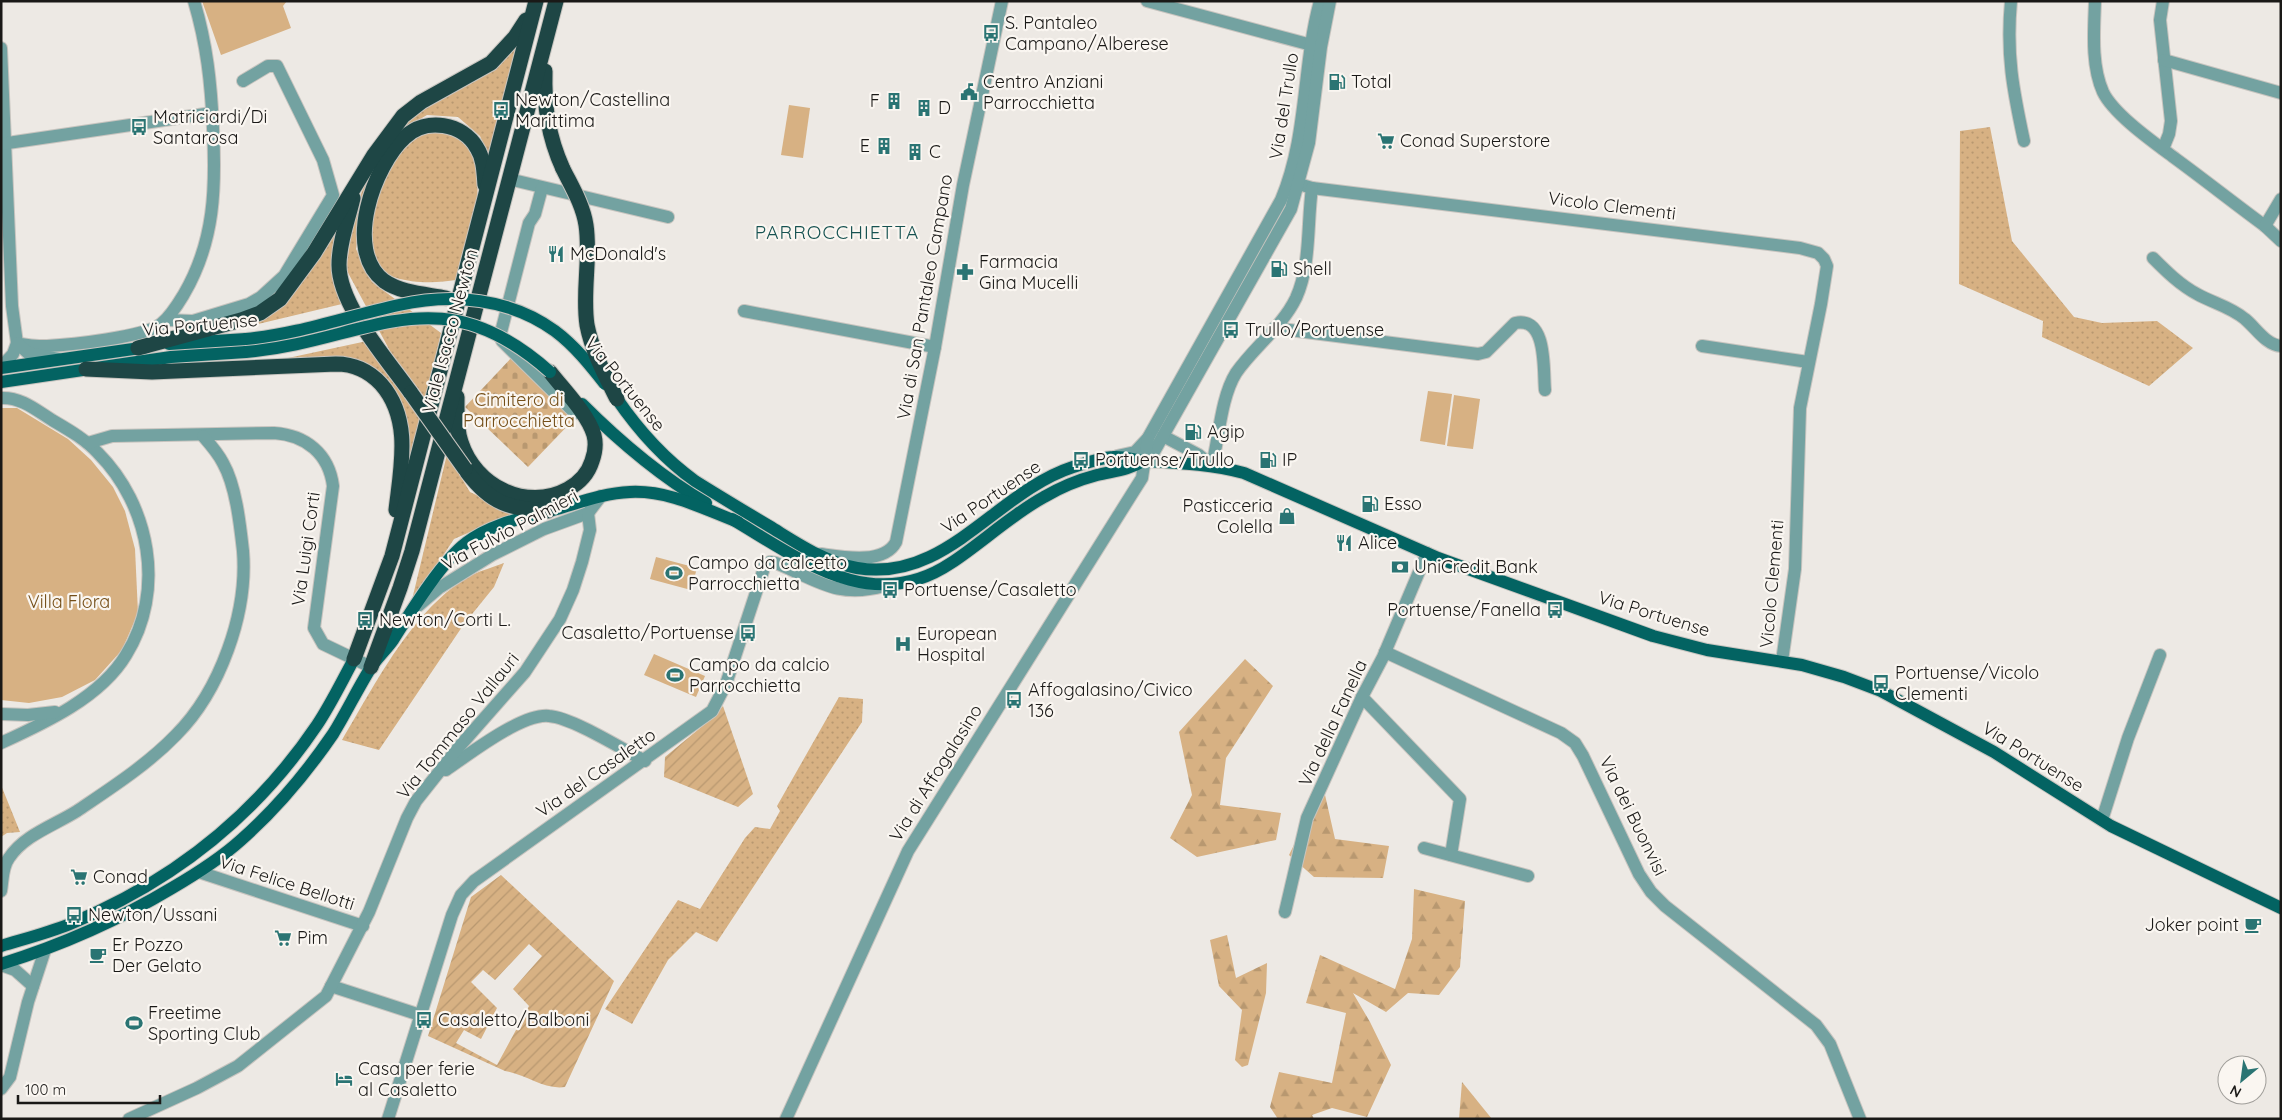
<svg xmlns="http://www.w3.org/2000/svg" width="2282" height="1120" font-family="Quicksand,sans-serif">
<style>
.grass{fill:url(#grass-dots)}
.forest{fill:url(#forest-firs)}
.cemetery{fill:url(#cemetery-stones)}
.park{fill:#d7b183}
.garden{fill:url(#garden-furrows);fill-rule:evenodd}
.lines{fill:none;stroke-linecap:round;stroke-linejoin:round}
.minor-casing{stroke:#c7c4bf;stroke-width:14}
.major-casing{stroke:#c7c4bf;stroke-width:14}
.highway-casing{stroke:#c7c4bf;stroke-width:17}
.minor{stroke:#73a2a1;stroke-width:12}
.major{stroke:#036362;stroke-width:12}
.highway{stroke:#1e4645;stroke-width:15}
.major-bridge-casing{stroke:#c7c4bf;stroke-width:14;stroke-linecap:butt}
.highway-bridge-casing{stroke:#c7c4bf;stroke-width:17;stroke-linecap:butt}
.major-bridge{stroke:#036362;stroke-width:12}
.highway-bridge{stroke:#1e4645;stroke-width:15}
.labels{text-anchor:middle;stroke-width:4.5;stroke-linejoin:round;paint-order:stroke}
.poi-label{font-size:18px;fill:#1a1917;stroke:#faf6f1;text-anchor:start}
.street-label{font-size:18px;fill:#1a1917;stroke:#faf6f1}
.park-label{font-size:18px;fill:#744e18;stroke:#faf6f1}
.neighbourhood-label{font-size:19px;letter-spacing:1px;fill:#165251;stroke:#faf6f1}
</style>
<defs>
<pattern id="grass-dots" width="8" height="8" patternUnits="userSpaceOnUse" patternTransform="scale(1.25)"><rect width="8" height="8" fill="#d7b183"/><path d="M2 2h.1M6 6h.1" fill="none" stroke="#b89870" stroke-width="1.8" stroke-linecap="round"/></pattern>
<pattern id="forest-firs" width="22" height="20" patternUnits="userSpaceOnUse" patternTransform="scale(1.25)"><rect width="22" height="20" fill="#d7b183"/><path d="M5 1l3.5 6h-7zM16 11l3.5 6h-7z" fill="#b89870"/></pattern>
<pattern id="cemetery-stones" width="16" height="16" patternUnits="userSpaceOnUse" patternTransform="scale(1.25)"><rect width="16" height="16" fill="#d7b183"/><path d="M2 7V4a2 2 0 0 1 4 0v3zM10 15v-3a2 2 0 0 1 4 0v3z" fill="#b89870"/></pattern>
<pattern id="garden-furrows" width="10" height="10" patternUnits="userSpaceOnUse" patternTransform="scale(1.25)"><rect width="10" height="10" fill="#d7b183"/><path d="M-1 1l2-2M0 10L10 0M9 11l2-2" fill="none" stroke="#b89870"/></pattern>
</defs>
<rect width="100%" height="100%" fill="#ede9e4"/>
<g class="grass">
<path d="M521,41L488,154L480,136L458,117L427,115L400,131L362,209L356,249L372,282L441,333L426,399L390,351L346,269L355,209L369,174L414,111Z"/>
<path d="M1990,127L2012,241L2074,317L2102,323L2157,321L2193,348L2149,386L2042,337L2043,321L1959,284L1960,131Z"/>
<path d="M430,128L454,130L472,147L478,171L477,206L456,280C433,284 385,285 374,261C369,250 370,238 371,226C372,209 377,186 386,171C397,153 413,141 430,128Z"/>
<path d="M343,214L342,304L237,329L255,319Z"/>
<path d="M367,341L420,420L407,481L410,438L390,387L354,359L288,358Z"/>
<path d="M447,454L470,492L514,513L454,539L411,604Z"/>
<path d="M504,563L494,587L464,624L379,750L342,740C375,685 413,607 472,575C482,570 494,567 504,563Z"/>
<path d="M839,697L863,699L862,722L717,942L696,932L668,960L632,1024L605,1009L678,900L700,909L745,838L755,827L770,829L780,811L777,806Z"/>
<path d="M1,785L20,832L7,833L1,837Z"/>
</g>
<g class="forest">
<path d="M1245,659L1273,686L1226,758L1220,805L1281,813L1276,840L1197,857L1170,838L1192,795L1179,732Z"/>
<path d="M1323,786L1335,839L1389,846L1383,878L1314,877L1289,855Z"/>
<path d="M1414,889L1465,901L1460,967L1439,995L1408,993L1386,1012L1353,993L1370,1022L1391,1065L1367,1117L1332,1108L1312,1115L1314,1119H1278L1270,1107L1279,1072L1332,1083L1346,1013L1306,1003L1320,955L1395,989L1412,939Z"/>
<path d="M1227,935L1236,978L1267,963L1266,993L1248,1065L1242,1067L1235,1060L1242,1010L1219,986L1210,940Z"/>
<path d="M1462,1082L1492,1119H1459Z"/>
</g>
<path class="cemetery" d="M513,356L576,417L528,467L465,407Z"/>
<g class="park">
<path d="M202,1H287L283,6L291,28L221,55Z"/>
<path d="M789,105L810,108L803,158L781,155Z"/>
<path d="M1428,391L1452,394L1445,445L1420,441Z"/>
<path d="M1454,395L1480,399L1473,449L1447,446Z"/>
<path d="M1,408H17L68,439L91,460L113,487L125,511L135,549L138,613L122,650L95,680L62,697L29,703L1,700Z"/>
<path d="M656,557L697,568L691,590L650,579Z"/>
<path d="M654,654L705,676L696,697L644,675Z"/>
</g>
<g class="garden">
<path d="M723,706L753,794L738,807L664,777L665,757L711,719Z"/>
<path d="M501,875L614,981L565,1087C544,1090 527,1075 505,1071L428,1036L471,897ZM529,944L542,956L513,989L529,1006L497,1065L456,1043L464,1030L481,1039L497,1008L471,982L483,970L495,980Z"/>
</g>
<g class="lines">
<g class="minor-casing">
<g id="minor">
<path d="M1147,1L1319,47"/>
<path d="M2011,1C2006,54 2013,90 2024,141"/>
<path d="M2095,1C2094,31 2091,65 2103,92C2114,115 2156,144 2176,159C2206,181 2235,204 2265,226L2281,241"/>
<path d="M2163,1L2160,20L2171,121L2169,134L2163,149"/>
<path d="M1,48L12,306L17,343C26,345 37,346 47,346C70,345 145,337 161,324C171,316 178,304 184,294C215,241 216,187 213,128C211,83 207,45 194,1"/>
<path d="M2164,60L2281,93"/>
<path d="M1,144L212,113"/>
<path d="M509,179L668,217"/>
<path d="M1289,181L1312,188L1800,248L1818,253L1824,259L1827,266L1821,304L1800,408L1795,569L1782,661"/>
<path d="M542,188L535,214L529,223L500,336L502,341L575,413"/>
<path d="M2265,226L2281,199"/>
<path d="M2153,258C2166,271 2180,285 2197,294C2213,303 2231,307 2245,319C2256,328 2266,345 2281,346"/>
<path d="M744,311L935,347"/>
<path d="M166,320L193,321L249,304L261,297L284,276L333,195L323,160L277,66H268L243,81"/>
<path d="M1274,328L1478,354L1486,352L1515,323C1548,316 1543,371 1545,390"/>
<path d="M1702,346L1808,362"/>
<path d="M1,367L13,354L17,343L28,353L58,359"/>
<path d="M1,398C21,397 36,410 52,420C69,430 85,439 98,453C150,505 166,591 126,655C101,697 45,723 1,743"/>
<path d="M1163,436L1199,455L1212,466"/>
<path d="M88,443L112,436L274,433C306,435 329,454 333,486L314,628L323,644L371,667"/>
<path d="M1117,456L1135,452L1148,438L1281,200C1308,136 1302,67 1320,1"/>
<path d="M1143,461L1155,450L1291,209L1309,143L1321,47L1330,1"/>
<path d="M1212,466C1219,437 1221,397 1236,373C1254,347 1282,327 1296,298C1311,265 1307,223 1312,188"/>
<path d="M821,554C842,557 884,565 896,542L935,347L963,185L1002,1"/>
<path d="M418,606L439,588L492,555L544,529L588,513L601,496"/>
<path d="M1385,652L1561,733L1575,743L1583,756L1639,874L1651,892L1665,906L1816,1025L1830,1044L1860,1119"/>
<path d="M1362,697L1460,799L1451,855"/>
<path d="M1,714L28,715L55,712"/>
<path d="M446,770C468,755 522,713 549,716C573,718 622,749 645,761"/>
<path d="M2102,820L2128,738L2160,655"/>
<path d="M1424,848L1528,876"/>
<path d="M199,872L363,926"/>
<path d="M1,891C3,880 2,867 9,858C24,835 55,825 77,811C111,788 147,765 176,735C220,691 248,613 243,551C240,524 236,486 223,463C218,453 210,444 203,436"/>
<path d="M1285,912L1307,818L1362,697L1383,657L1427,553"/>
<path d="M1,965L15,970L33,986"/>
<path d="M331,986L420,1015"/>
<path d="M1,1089L10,1077L28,1002L45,950"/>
<path d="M129,1119L197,1088L238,1066L326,996L369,912L407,818L416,801L458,748L525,672L560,619L573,590L582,562L590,530L588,513"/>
<path d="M388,1119L452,915L461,895L474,881L712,711L726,684L765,565L770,562L776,563C817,580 837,599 884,586"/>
<path d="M786,1119L908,851L1135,489L1142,478L1148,438"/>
</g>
</g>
<g class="major-casing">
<g id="major">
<path d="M169,344L246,339"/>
<path d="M1,368L147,347"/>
<path d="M1,382L171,357L246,352"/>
<path d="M617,399C639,431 663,458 695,481C719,496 744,511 769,526C797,543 824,562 857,568C946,583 996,492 1073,467C1086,463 1100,458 1113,457C1123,456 1134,460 1143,461C1178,463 1210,464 1244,473L1438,558L1653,636L1707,650L1802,665L1844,677L1881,691L1994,752L2111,826L2281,908"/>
<path d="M582,404C620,442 660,476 706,503"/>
<path d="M732,519C800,559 872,616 951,563C983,542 1011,515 1044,497C1061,487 1078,480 1097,475C1113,471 1129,470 1143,461"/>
<path d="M1,946C24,939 48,933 70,924C172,882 255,817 317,725C331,704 342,681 354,659"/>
<path d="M1,964C62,945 117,921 172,888C196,874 220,859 241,840C275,810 307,772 333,734C346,713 357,690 370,669C376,659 386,650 393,640C410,613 441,562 466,543C491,523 528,517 557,509C581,502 605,493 630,492C668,490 704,509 738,522"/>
</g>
</g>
<g class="highway-casing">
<g id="highway">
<path d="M545,71C544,106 548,136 563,169"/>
<path d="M353,198C348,220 339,242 339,265C339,306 388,360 411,393"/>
<path d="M446,298C425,294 401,293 384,281C343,250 374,165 405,137C426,117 463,123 477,148C484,159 484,173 485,185"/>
<path d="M138,348L241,320L260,313L280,299L314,253L374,155L403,116L421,102L491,63L515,37L526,20"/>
<path d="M86,369L152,372L336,364C354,364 369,371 381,384C412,419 401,467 396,510"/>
<path d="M457,397C457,412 456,428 461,442C475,486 526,512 568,489C579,483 588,474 592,461C595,453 596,443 594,435C588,414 563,389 550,372"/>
<path d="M467,472C491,504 510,509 548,511"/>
<path d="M354,659L392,556L536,1"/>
<path d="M371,667L400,588L412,551L556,1"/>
</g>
</g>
<use href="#minor" class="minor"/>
<use href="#major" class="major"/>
<use href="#highway" class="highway"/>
<g class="major-bridge-casing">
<g id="major-bridge">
<path d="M246,339C299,334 348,316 399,305C452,293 510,298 555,331C575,346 590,365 605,384"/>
<path d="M246,352C369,341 437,271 550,372"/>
</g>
</g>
<g class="highway-bridge-casing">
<g id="highway-bridge">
<path d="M563,169C572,187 583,205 586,225C591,258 582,292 587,325C592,351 605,375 617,399"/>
<path d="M411,393L465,469"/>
</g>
</g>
<use href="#major-bridge" class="major-bridge"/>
<use href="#highway-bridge" class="highway-bridge"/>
</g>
<defs>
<g id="bus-bare" transform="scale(1.35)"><path d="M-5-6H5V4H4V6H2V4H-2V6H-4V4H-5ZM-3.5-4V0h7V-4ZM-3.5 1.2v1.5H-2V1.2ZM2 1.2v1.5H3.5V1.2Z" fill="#2a7473" stroke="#faf6f1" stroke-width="2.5" paint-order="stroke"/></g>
<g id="fuel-bare" transform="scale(1.35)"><path d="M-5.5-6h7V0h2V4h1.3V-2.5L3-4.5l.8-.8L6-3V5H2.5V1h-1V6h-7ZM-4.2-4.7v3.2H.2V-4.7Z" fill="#2a7473" stroke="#faf6f1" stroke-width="2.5" paint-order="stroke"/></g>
<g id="civic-bare" transform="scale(1.35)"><path d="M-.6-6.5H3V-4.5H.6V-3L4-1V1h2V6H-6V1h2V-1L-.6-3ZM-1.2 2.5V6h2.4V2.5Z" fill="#2a7473" stroke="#faf6f1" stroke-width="2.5" paint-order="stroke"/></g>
<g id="building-bare" transform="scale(1.35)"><path d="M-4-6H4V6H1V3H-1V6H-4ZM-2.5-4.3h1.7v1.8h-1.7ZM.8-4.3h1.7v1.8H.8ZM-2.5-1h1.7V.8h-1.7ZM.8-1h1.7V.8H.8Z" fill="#2a7473" stroke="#faf6f1" stroke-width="2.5" paint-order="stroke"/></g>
<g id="supermarket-bare" transform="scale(1.35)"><path d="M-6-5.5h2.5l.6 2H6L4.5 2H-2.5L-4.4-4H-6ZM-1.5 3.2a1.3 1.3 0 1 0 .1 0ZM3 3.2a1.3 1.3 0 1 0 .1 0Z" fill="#2a7473" stroke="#faf6f1" stroke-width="2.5" paint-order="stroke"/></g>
<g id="restaurant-bare" transform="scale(1.35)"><path d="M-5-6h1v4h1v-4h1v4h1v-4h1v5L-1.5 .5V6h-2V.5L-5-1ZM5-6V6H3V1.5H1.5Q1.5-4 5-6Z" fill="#2a7473" stroke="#faf6f1" stroke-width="2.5" paint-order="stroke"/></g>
<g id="pharmacy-bare" transform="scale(1.35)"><path d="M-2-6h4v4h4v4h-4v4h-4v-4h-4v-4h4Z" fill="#2a7473" stroke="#faf6f1" stroke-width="2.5" paint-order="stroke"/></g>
<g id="shop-bare" transform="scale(1.35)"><path d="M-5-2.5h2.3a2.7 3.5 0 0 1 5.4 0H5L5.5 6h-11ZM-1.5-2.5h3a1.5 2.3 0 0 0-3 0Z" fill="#2a7473" stroke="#faf6f1" stroke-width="2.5" paint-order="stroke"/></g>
<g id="bank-bare" transform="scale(1.35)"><path d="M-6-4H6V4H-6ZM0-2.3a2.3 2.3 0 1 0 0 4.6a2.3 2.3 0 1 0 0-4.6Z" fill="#2a7473" stroke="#faf6f1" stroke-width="2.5" paint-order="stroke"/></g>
<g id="stadium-bare" transform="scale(1.35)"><path d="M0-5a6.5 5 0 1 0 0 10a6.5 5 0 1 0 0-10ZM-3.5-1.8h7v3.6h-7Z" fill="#2a7473" stroke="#faf6f1" stroke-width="2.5" paint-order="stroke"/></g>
<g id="hospital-bare" transform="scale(1.35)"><path d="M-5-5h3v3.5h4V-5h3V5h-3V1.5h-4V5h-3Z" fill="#2a7473" stroke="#faf6f1" stroke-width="2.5" paint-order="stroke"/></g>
<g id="cafe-bare" transform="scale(1.35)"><path d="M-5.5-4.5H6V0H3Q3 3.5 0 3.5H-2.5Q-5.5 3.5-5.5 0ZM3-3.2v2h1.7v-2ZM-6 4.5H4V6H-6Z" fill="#2a7473" stroke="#faf6f1" stroke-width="2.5" paint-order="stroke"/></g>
<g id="hotel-bare" transform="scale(1.35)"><path d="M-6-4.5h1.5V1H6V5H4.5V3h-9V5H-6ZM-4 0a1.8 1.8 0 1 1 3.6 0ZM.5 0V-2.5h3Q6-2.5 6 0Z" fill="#2a7473" stroke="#faf6f1" stroke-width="2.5" paint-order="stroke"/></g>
</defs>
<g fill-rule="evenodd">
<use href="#bus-bare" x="991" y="33"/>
<use href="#fuel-bare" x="1337" y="82"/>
<use href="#civic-bare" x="969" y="92"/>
<use href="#building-bare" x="894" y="101"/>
<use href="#building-bare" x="924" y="108"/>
<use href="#bus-bare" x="501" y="110"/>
<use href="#bus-bare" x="139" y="127"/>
<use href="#supermarket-bare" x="1386" y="141"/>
<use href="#building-bare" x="884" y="146"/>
<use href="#building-bare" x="915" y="152"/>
<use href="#restaurant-bare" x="556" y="254"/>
<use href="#fuel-bare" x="1279" y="269"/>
<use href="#pharmacy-bare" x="965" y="272"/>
<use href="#bus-bare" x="1231" y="330"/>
<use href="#fuel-bare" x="1193" y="432"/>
<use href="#bus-bare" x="1081" y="460"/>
<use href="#fuel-bare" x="1268" y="460"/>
<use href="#fuel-bare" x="1370" y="504"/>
<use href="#shop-bare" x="1287" y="516"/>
<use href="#restaurant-bare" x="1344" y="543"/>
<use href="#bank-bare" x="1400" y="567"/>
<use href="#stadium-bare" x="674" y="573"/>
<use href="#bus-bare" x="890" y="590"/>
<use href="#bus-bare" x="1555" y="610"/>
<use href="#bus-bare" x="365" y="620"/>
<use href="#bus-bare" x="748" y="633"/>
<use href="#hospital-bare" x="903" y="644"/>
<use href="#stadium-bare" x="675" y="675"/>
<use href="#bus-bare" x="1881" y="683"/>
<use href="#bus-bare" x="1014" y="700"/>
<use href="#supermarket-bare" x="79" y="877"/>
<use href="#bus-bare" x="74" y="915"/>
<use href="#cafe-bare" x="2253" y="925"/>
<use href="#supermarket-bare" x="283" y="938"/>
<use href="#cafe-bare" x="98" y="955"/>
<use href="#bus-bare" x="424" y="1020"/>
<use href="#stadium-bare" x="134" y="1023"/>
<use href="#hotel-bare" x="344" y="1079"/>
</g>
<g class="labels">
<g class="poi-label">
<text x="1005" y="29">S. Pantaleo<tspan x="1005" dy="21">Campano/Alberese</tspan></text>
<text x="983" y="88">Centro Anziani<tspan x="983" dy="21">Parrocchietta</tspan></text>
<text x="1351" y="88">Total</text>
<text x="515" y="106">Newton/Castellina<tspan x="515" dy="21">Marittima</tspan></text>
<text x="880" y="107" text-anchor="end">F</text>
<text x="938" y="114">D</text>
<text x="153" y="123">Matriciardi/Di<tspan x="153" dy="21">Santarosa</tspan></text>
<text x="1400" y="147">Conad Superstore</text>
<text x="870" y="152" text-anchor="end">E</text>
<text x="929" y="158">C</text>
<text x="570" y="260">McDonald's</text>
<text x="979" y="268">Farmacia<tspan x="979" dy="21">Gina Mucelli</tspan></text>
<text x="1293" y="275">Shell</text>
<text x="1245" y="336">Trullo/Portuense</text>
<text x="1207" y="438">Agip</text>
<text x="1095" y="466">Portuense/Trullo</text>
<text x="1282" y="466">IP</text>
<text x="1384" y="510">Esso</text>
<text x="1273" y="512" text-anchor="end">Pasticceria<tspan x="1273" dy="21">Colella</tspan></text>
<text x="1358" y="549">Alice</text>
<text x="688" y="569">Campo da calcetto<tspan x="688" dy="21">Parrocchietta</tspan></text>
<text x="1414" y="573">UniCredit Bank</text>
<text x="904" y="596">Portuense/Casaletto</text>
<text x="1541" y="616" text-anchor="end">Portuense/Fanella</text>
<text x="379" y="626">Newton/Corti L.</text>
<text x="734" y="639" text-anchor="end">Casaletto/Portuense</text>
<text x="917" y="640">European<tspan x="917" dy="21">Hospital</tspan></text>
<text x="689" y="671">Campo da calcio<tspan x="689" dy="21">Parrocchietta</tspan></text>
<text x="1895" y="679">Portuense/Vicolo<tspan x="1895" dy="21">Clementi</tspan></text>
<text x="1028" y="696">Affogalasino/Civico<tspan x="1028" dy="21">136</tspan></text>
<text x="93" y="883">Conad</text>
<text x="88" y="921">Newton/Ussani</text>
<text x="2239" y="931" text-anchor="end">Joker point</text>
<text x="297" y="944">Pim</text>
<text x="112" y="951">Er Pozzo<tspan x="112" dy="21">Der Gelato</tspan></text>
<text x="148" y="1019">Freetime<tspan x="148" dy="21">Sporting Club</tspan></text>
<text x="438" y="1026">Casaletto/Balboni</text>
<text x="358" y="1075">Casa per ferie<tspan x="358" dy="21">al Casaletto</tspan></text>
</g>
<g class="street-label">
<text transform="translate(1284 106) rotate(-81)" y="6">Via del Trullo</text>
<text transform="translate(1612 206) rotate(7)" y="6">Vicolo Clementi</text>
<text transform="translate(925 297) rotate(-80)" y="6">Via di San Pantaleo Campano</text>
<text transform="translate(200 325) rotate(-5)" y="6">Via Portuense</text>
<text transform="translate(450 331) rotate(-75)" y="6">Viale Isacco Newton</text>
<text transform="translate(625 384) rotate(51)" y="6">Via Portuense</text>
<text transform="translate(991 497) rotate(-34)" y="6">Via Portuense</text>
<text transform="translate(510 530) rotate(-28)" y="6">Via Fulvio Palmieri</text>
<text transform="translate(306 549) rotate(-82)" y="6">Via Luigi Corti</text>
<text transform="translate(1772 584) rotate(-85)" y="6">Vicolo Clementi</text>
<text transform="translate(1654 614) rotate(17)" y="6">Via Portuense</text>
<text transform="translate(1333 723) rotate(-65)" y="6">Via della Fanella</text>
<text transform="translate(458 726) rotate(-51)" y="6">Via Tommaso Vallauri</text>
<text transform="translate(2033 757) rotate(32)" y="6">Via Portuense</text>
<text transform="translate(596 773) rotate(-35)" y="6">Via del Casaletto</text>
<text transform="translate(936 773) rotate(-58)" y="6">Via di Affogalasino</text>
<text transform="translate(1633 816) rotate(64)" y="6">Via dei Buonvisi</text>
<text transform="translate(287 883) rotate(18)" y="6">Via Felice Bellotti</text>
</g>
<g class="park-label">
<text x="519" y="406">Cimitero di<tspan x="519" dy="21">Parrocchietta</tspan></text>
<text x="69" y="608">Villa Flora</text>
</g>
<g class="neighbourhood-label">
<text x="837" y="239">PARROCCHIETTA</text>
</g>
</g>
<rect width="2282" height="1120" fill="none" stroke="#1a1917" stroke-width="5"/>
<g transform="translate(2242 1080) rotate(209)"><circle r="24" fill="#faf6f1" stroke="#a09e9a"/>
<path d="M0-4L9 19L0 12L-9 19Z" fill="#2a7473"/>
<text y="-8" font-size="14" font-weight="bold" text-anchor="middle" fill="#1a1917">N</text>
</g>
<path d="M18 1095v8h142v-8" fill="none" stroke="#1a1917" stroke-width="2.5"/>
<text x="25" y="1095" font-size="15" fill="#1a1917" stroke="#faf6f1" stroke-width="4" paint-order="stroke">100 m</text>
</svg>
